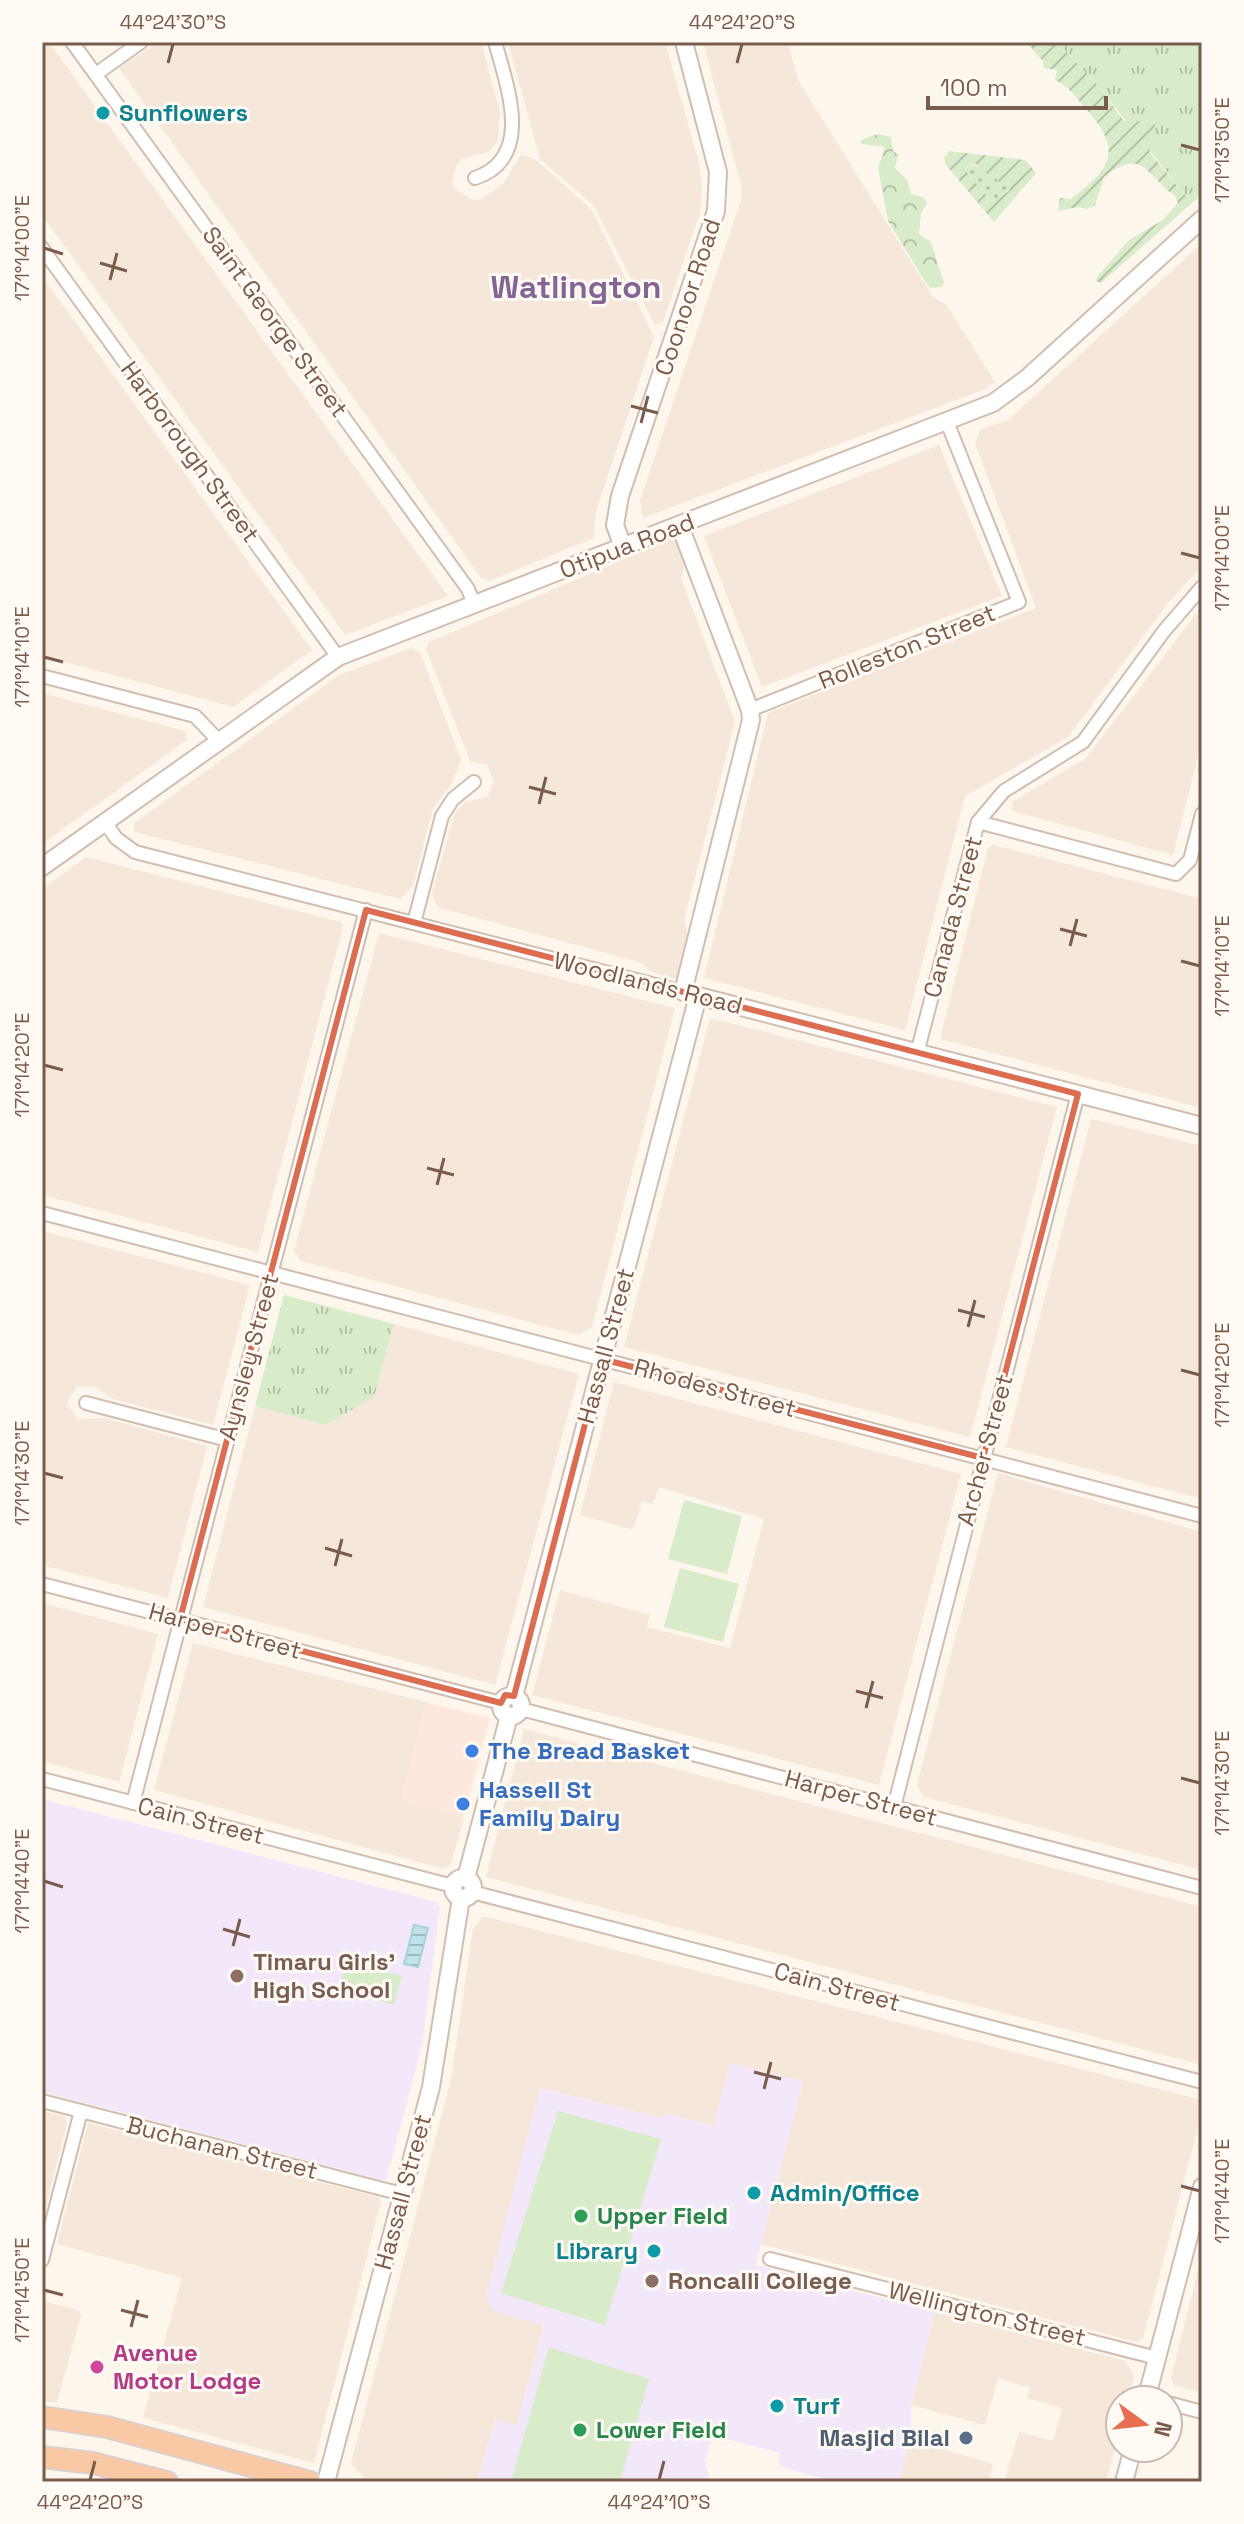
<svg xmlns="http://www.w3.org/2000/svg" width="1244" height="2524" font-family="'Space Grotesk',sans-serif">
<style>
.residential{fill:#f5e8da}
.commercial{fill:#fde8e0}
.education{fill:#f3e8fa}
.grass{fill:url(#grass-dots)}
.forest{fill:url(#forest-crowns)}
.park{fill:url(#park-tufts)}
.garden{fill:url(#garden-furrows);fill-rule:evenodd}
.pitch{fill:#d8ecc9}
.water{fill:url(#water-rules);stroke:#a5d3da;stroke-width:2}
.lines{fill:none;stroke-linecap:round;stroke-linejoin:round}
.minor-casing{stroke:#d1beb0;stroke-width:16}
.tertiary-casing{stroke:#d1beb0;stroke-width:20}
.trunk-casing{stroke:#dad1cd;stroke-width:24}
.minor{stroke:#fff;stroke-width:12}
.tertiary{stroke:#fff;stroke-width:16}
.trunk{stroke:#f9c8a4;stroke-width:20}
.marked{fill:none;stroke:#dc6d51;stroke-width:6;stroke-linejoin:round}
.ticks{fill:none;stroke:#7a5c4d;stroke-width:3}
.culture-dot{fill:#0f9aa8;stroke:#fffaf3;stroke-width:3}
.shop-dot{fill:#3f7fe0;stroke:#fffaf3;stroke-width:3}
.education-dot{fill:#8d6e63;stroke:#fffaf3;stroke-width:3}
.leisure-dot{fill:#2e9e5b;stroke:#fffaf3;stroke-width:3}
.hotel-dot{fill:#d1479c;stroke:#fffaf3;stroke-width:3}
.service-dot{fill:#5c6f8a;stroke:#fffaf3;stroke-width:3}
.labels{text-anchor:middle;stroke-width:6;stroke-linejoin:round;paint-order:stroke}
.culture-label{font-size:24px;font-weight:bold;fill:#0d838f;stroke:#fffaf3;text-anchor:start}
.street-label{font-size:24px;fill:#7a5c4d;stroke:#fffaf3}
.shop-label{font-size:24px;font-weight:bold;fill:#366cbe;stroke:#fffaf3;text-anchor:start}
.education-label{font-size:24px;font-weight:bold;fill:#785e54;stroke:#fffaf3;text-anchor:start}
.leisure-label{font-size:24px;font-weight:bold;fill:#27864d;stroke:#fffaf3;text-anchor:start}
.hotel-label{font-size:24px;font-weight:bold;fill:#b23c85;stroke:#fffaf3;text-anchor:start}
.service-label{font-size:24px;font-weight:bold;fill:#4e5e75;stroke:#fffaf3;text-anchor:end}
.district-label{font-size:32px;font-weight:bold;fill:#846695;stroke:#fffaf3}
.neatline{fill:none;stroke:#7a5c4d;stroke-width:3}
.ticks-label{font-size:20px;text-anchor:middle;fill:#7a5c4d}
</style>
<defs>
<pattern id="grass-dots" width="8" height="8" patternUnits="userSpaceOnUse" patternTransform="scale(2)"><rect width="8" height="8" fill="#d8ecc9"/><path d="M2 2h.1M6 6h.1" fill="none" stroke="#b4c2a5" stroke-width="1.8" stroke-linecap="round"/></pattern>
<pattern id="forest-crowns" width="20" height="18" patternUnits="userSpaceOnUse" patternTransform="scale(2)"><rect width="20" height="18" fill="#d8ecc9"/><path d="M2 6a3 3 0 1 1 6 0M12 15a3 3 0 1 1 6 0" fill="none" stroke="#b4c2a5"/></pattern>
<pattern id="park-tufts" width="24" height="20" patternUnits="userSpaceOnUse" patternTransform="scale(2)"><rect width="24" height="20" fill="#d8ecc9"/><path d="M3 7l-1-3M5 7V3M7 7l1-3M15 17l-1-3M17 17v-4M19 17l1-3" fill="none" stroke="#b4c2a5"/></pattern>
<pattern id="garden-furrows" width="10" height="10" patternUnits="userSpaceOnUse" patternTransform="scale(2)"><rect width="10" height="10" fill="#d8ecc9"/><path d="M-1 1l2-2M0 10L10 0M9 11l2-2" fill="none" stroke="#b4c2a5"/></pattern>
<pattern id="water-rules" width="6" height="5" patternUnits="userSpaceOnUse" patternTransform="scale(2)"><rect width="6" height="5" fill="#bfe3e8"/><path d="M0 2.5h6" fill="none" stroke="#a0bbbe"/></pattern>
</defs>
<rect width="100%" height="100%" fill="#fdf6ec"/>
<g class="residential">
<path d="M42,42H49L448,596L345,635L42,215Z"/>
<path d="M158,42H481L500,112L498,140L489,152L464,158L456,166L452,182L456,190L473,200L481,199L504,183L521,154L536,160L592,210L654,337L596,511L594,538L489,581L481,578L119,68Z"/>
<path d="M508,42H665L699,163L702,187L700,213L663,322L655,325L593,205L540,159Z"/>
<path d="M703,42H788L798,80L933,297L946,304L995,382L985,389L643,518L640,501L741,200V185Z"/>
<path d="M1202,243V566L1168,603L1068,737L965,796L905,1030L704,978L768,713L1036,608L975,443L980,430L1008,420Z"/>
<path d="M42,276L312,650L233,707L42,656Z"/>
<path d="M939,445L1002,596L762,687L704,536Z"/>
<path d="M674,538L685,566L681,578L735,722L684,920L688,938L676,979L652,972L639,962L437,907L432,893L455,813L465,802L487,797L494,781L487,765L470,761L426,649L429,642Z"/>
<path d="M1202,606V740L1173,855L1012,811V802L1086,758Z"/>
<path d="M411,648L420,652L461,760L451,785L433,808L413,886L401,899L134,832V823L339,675Z"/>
<path d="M42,693L185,731L187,740L42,844Z"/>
<path d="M994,845L1198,898L1202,884V1108L940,1039L988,848Z"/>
<path d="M86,857L341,922L343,927L258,1252L42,1195V889Z"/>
<path d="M379,933L675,1008L592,1327L578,1335L301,1261L294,1251Z"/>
<path d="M710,1018L1057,1107L970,1437L624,1347Z"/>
<path d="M1091,1119L1202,1146V1499L1006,1447Z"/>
<path d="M42,1231L250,1285L213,1425L113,1399L94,1386L77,1387L67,1403L78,1419L104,1418L207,1446L168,1598L42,1565Z"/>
<path d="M394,1324L579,1374L495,1685L203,1607L255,1406L325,1425L374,1397Z"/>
<path d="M614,1382L961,1474L879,1785L532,1695L560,1590L650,1615L647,1627L730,1648L764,1519L659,1487L653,1504L642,1501L634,1527L630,1529L580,1515Z"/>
<path d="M998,1473L1202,1532V1870L924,1797L917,1785Z"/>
<path d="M42,1603L158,1634L119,1782L42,1761Z"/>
<path d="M193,1643L426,1702L401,1801L464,1817L451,1864L444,1869L154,1790Z"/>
<path d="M524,1729L1202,1907V2065L486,1877Z"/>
<path d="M483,1916L1198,2099L1201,2116L1143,2338L1136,2342L761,2244L803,2081L714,2126L668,2114L663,2118L541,2088L494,2311L544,2324L517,2425L495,2420L477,2482L367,2481L351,2464L451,2079L473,1929Z"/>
<path d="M42,2111L65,2117L67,2123L42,2222Z"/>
<path d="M88,2123L378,2197L381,2201L314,2463L143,2418L182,2278L57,2244Z"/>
<path d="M1202,2255V2393L1174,2385L1171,2378Z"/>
<path d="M44,2301L78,2310L81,2316L57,2402H42Z"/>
<path d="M935,2312L1125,2361L1134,2376L1128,2400H1120V2430L1106,2482H1004L1019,2432L1053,2441L1062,2408L1027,2398L1030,2388L998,2378L985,2425L911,2405Z"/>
<path d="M910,2439L993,2464L989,2482H899Z"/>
</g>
<path class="commercial" d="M426,1702L490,1718L464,1817L401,1802Z"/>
<g class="education">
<path d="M42,1799L436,1902L440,1907L422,2046L386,2181L42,2092Z"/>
<path d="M730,2063L803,2081L756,2265L935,2312L911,2405V2431L899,2482H838L810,2475L779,2466L780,2453L719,2437L712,2441L705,2460L710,2482H477L496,2419L517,2425L544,2325L494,2311L486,2296L540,2088L662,2118L668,2114L713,2126Z"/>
</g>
<path class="grass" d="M970,165L983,167L1010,189L995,201L990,200L965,170Z"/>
<path class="forest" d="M878,134L891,137L893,151L898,155L895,168L907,180L911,194L925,198L927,204L921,213L919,234L931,242L944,283L942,287L930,288L926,283L888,221L878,168L885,147L861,144V140Z"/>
<g class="park">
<path d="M1057,42H1202V194L1192,203L1097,85Z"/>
<path d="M284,1295L394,1324L374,1397L325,1425L255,1406Z"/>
</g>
<g class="garden">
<path d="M1026,42H1057L1097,85L1124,121L1132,123L1152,118L1156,121L1149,147L1150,153L1192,203L1101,283L1096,281L1097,277L1129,240L1163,220L1178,203L1175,196C1144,173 1143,147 1104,177L1095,205L1087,209L1077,207L1058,211L1060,198L1071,199C1111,169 1123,151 1088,111C1078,100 1068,85 1055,80L1057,70L1044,68L1043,61Z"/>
<path d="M950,151L1025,160L1036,173L994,222L946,165L944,158ZM976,164L1010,190L995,201L990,200L965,170L969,165Z"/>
</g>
<g class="pitch">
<path d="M684,1500L742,1516L727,1574L668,1559Z"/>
<path d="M680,1568L739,1584L723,1642L664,1627Z"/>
<path d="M346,1961L402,1976L394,2005L339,1989Z"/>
<path d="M558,2111L661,2139L605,2325L501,2293Z"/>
<path d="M549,2347L649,2379L620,2482H511Z"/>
</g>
<path class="water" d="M414,1925L428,1928L418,1967L404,1964Z"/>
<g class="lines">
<g class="minor-casing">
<g id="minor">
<path d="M72,42L468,589L474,604"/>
<path d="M96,74L141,42"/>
<path d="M475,178C535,158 507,86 495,42"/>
<path d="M42,248L338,657"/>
<path d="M42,676L195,716L217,739"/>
<path d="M750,710L1019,602L947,422"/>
<path d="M105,822L116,838L135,852L683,992"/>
<path d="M978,822L1176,874L1190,860L1202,814"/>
<path d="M414,923L442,816L453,799L474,782"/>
<path d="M917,1053L978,822L1004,791L1083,742L1164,631L1202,587"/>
<path d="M42,1213L1202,1516"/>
<path d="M86,1403L228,1440"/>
<path d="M42,1584L501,1703"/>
<path d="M521,1709L1202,1888"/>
<path d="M42,1779L453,1886"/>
<path d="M133,1803L366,910"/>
<path d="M894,1807L1078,1094"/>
<path d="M472,1892L1202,2082"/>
<path d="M42,2101L402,2194"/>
<path d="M770,2259L1157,2358"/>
<path d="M42,2260L81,2111"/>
<path d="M1168,2403L1202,2412"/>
</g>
</g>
<g class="tertiary-casing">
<g id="tertiary">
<path d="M680,526L750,710L751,720L683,992L1202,1126"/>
<path d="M623,547L615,525L620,496L716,211L718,172L684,42"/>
<path d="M42,867L338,657L993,403L1027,378L1202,219"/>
<circle cx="511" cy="1706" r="10"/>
<path d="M514,1696L698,996"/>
<circle cx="463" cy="1888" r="10"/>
<path d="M466,1878L509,1716"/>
<path d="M1146,2400L1202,2187"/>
<path d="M326,2482L431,2087L461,1898"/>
<path d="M1124,2482L1133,2448"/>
</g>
</g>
<g class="trunk-casing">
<g id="trunk">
<path d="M42,2417L107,2427L310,2482"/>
<path d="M42,2457L93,2463L167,2482"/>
</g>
</g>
<use href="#minor" class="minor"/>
<use href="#tertiary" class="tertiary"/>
<use href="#trunk" class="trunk"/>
</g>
<path class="marked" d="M366,910L1078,1094L983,1458L602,1359L514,1696L505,1695L501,1703L180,1619Z"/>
<path class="ticks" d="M168,63L173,44M737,63L742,44M1181,145L1200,150M44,248L63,254M100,263L127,271M110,280L117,253M631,406L658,413M641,423L648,396M1181,553L1200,558M44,657L63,662M529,787L556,794M539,804L546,777M1060,929L1087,936M1070,946L1077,919M1181,961L1200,966M44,1065L63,1070M427,1168L454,1175M437,1185L444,1158M958,1310L985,1317M968,1327L975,1300M1181,1370L1200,1375M44,1473L63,1478M325,1548L352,1556M335,1566L342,1539M856,1691L883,1698M866,1708L873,1681M1181,1778L1200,1783M44,1881L63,1887M223,1929L250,1937M233,1946L240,1919M754,2072L781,2079M764,2089L771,2062M1181,2186L1200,2191M44,2290L63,2295M121,2310L148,2317M131,2327L138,2300M90,2480L95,2461M659,2480L664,2461"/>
<g class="culture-dot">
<circle cx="103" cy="113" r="8"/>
<circle cx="754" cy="2193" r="8"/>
<circle cx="654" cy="2251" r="8"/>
<circle cx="777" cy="2406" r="8"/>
</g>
<g class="shop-dot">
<circle cx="472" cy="1751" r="8"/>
<circle cx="463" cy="1804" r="8"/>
</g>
<g class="education-dot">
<circle cx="237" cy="1976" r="8"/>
<circle cx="652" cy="2281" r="8"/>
</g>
<g class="leisure-dot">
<circle cx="581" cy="2216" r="8"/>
<circle cx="580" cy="2430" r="8"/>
</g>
<circle class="hotel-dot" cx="97" cy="2367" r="8"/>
<circle class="service-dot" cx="966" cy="2438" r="8"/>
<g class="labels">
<g class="culture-label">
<text x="119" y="121">Sunflowers</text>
<text x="770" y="2201">Admin/Office</text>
<text x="638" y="2259" text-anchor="end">Library</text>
<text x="793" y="2414">Turf</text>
</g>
<g class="street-label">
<text transform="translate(688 297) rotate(-72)" y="8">Coonoor Road</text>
<text transform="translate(275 322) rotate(54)" y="8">Saint George Street</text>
<text transform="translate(190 452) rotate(54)" y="8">Harborough Street</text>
<text transform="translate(627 546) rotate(-21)" y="8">Otipua Road</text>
<text transform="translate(907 647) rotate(-22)" y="8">Rolleston Street</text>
<text transform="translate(953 917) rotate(-75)" y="8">Canada Street</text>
<text transform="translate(648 983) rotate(14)" y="8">Woodlands Road</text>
<text transform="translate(606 1346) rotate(-75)" y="8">Hassall Street</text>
<text transform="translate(249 1357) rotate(-75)" y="8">Aynsley Street</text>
<text transform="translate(715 1388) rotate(15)" y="8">Rhodes Street</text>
<text transform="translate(985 1450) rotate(-75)" y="8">Archer Street</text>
<text transform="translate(225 1631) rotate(15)" y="8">Harper Street</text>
<text transform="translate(861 1798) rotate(15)" y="8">Harper Street</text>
<text transform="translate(201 1821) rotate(14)" y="8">Cain Street</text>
<text transform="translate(837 1987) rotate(15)" y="8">Cain Street</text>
<text transform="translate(222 2148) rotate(14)" y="8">Buchanan Street</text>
<text transform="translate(403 2192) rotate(-75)" y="8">Hassall Street</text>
<text transform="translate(987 2314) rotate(14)" y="8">Wellington Street</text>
</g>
<g class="shop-label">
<text x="488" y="1759">The Bread Basket</text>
<text x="479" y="1798">Hassell St<tspan x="479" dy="28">Family Dairy</tspan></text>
</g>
<g class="education-label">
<text x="253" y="1970">Timaru Girls'<tspan x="253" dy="28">High School</tspan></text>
<text x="668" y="2289">Roncalli College</text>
</g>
<g class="leisure-label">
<text x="597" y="2224">Upper Field</text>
<text x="596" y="2438">Lower Field</text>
</g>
<g class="hotel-label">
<text x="113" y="2361">Avenue<tspan x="113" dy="28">Motor Lodge</tspan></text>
</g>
<g class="service-label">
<text x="950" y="2446">Masjid Bilal</text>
</g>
<g class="district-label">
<text x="576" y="298">Watlington</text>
</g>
</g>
<rect width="1244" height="2524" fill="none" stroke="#fffaf3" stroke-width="88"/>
<g transform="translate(1144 2424) rotate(105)"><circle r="38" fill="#fffaf3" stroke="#cabbb1" stroke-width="2"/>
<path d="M0-6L14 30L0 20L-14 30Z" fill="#e76f51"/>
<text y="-12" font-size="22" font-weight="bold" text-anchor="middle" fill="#7a5c4d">N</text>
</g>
<path d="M928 96v12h178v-12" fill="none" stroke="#7a5c4d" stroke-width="4"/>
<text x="940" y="96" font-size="24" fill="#7a5c4d" stroke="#fffaf3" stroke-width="6" paint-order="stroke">100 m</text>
<rect x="44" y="44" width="1156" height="2436" class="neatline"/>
<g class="ticks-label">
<text x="173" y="29">44°24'30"S</text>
<text x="742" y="29">44°24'20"S</text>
<text transform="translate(1222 150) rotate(-90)" y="7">171°13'50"E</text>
<text transform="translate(22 248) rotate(-90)" y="7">171°14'00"E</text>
<text transform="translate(1222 558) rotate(-90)" y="7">171°14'00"E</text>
<text transform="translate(22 657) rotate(-90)" y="7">171°14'10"E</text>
<text transform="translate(1222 966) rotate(-90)" y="7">171°14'10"E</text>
<text transform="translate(22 1065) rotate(-90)" y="7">171°14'20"E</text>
<text transform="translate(1222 1375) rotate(-90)" y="7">171°14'20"E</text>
<text transform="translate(22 1473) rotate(-90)" y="7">171°14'30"E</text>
<text transform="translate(1222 1783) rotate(-90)" y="7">171°14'30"E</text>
<text transform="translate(22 1881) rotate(-90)" y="7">171°14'40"E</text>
<text transform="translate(1222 2191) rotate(-90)" y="7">171°14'40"E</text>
<text transform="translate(22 2290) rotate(-90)" y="7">171°14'50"E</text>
<text x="90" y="2509">44°24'20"S</text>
<text x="659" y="2509">44°24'10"S</text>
</g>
</svg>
